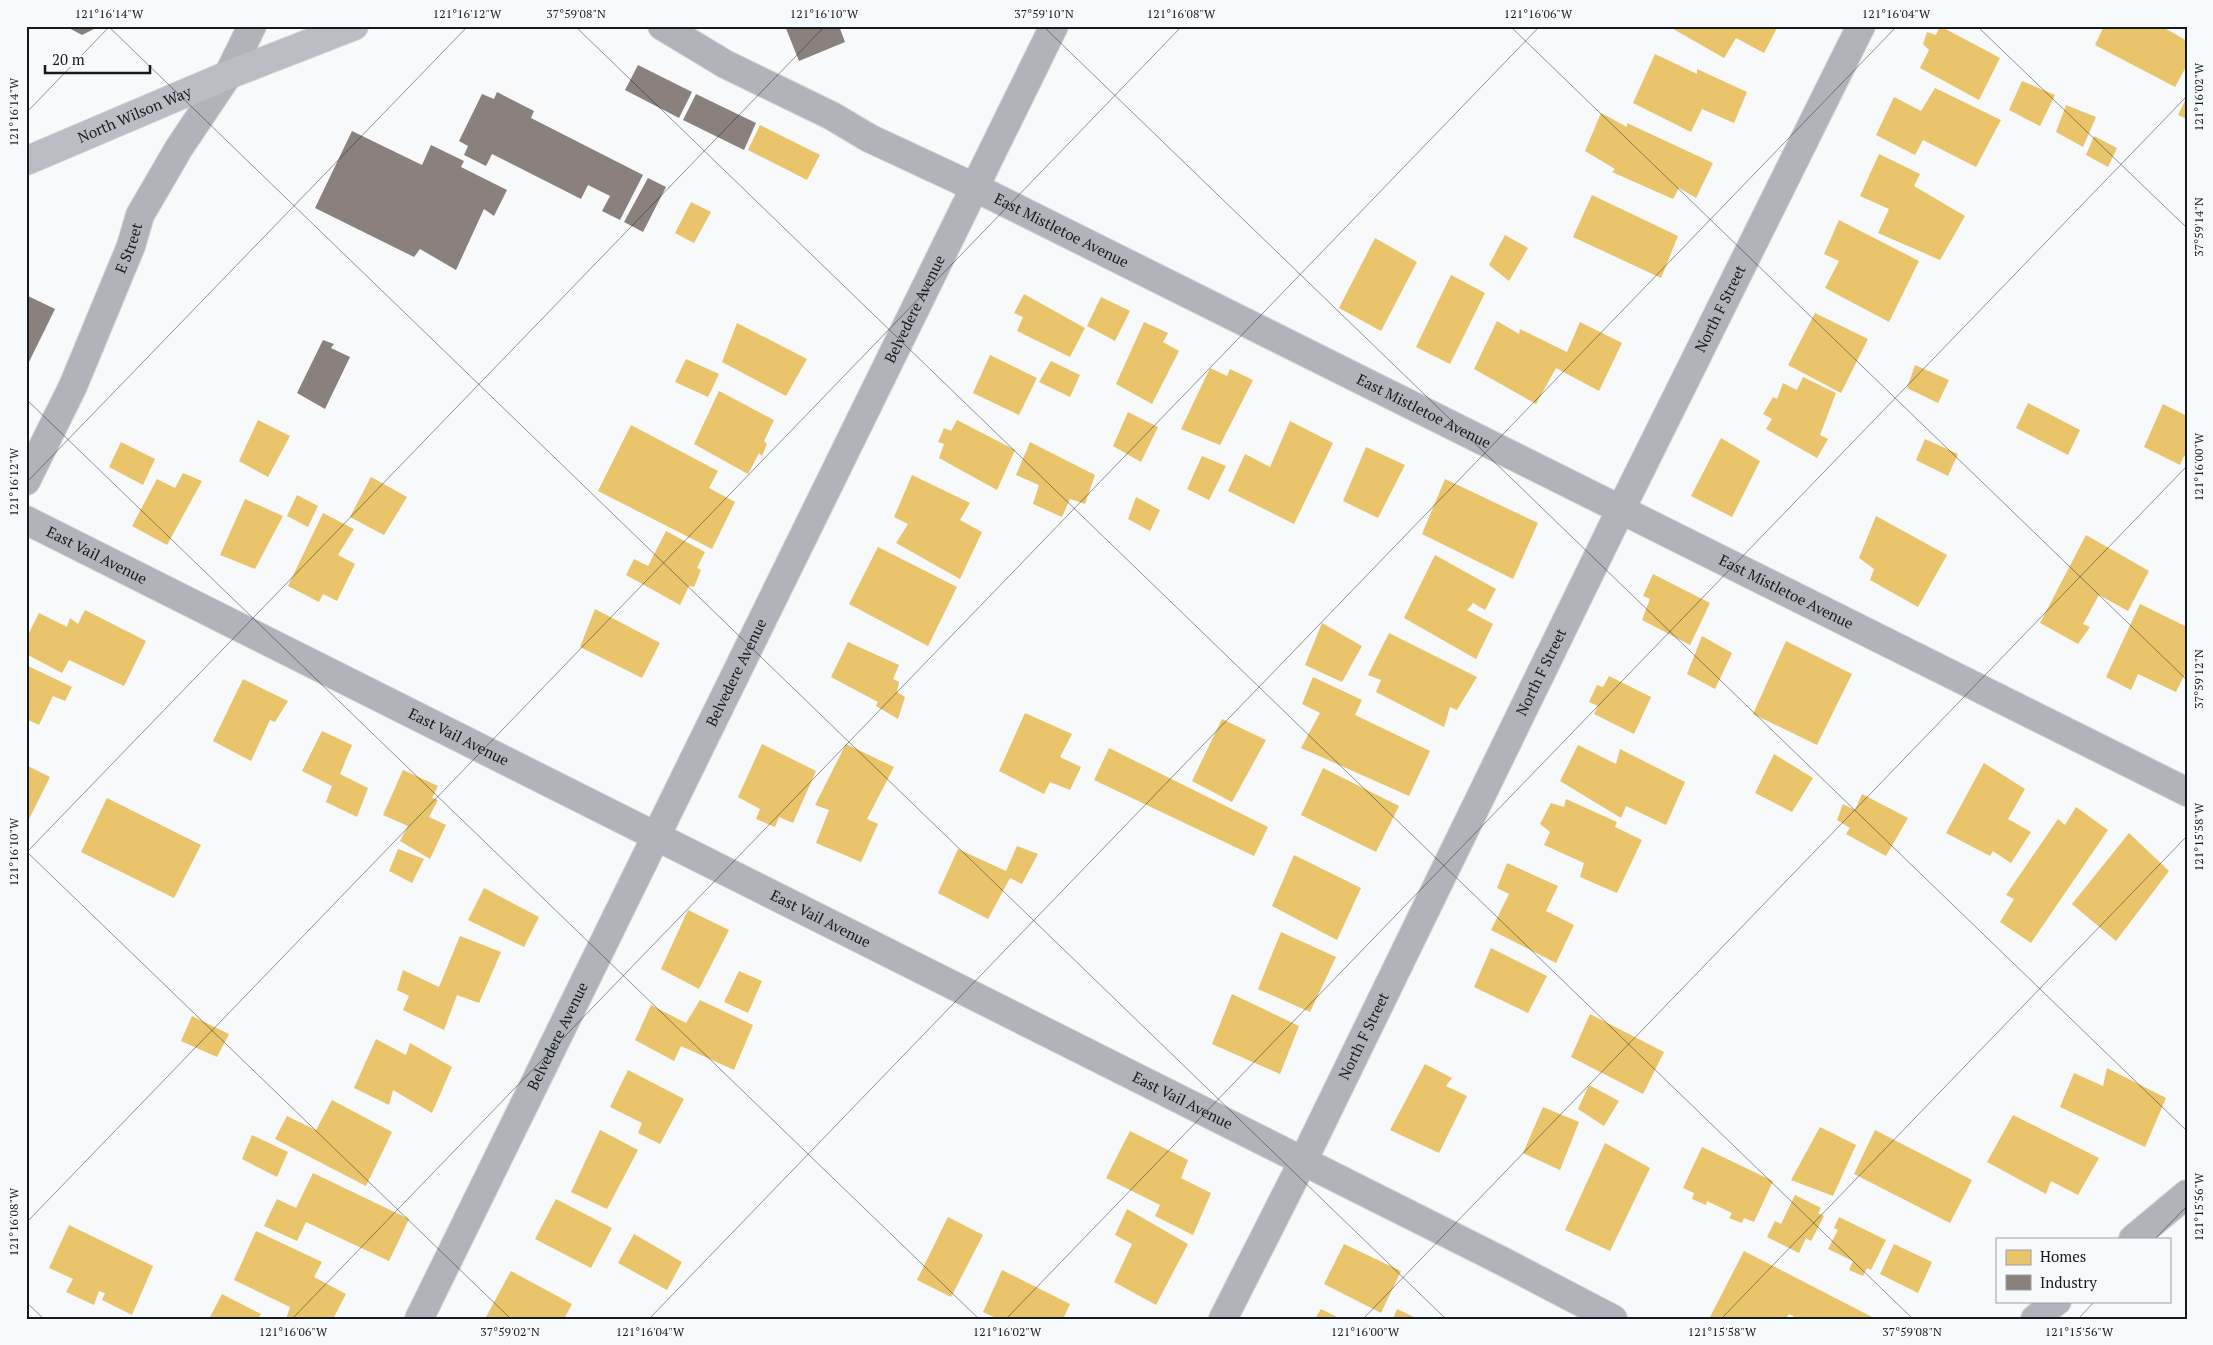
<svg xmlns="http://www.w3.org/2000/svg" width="2213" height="1345" font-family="'PT Serif',serif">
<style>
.homes{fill:#e9c46a}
.industry{fill:#8a817c}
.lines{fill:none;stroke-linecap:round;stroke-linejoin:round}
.minor-casing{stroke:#d4d5d7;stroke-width:30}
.secondary-casing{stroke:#d4d5d7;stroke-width:30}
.minor{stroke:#b0b3ba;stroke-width:28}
.secondary{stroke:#bbbdc4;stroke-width:28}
.ticks{fill:none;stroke:#141b20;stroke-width:1;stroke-opacity:0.45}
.labels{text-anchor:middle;stroke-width:5;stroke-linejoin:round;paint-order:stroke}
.street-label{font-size:15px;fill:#141b20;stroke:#f6fafc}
.neatline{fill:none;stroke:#141b20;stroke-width:2}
.ticks-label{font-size:12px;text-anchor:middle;fill:#141b20}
</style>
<rect width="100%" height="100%" fill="#f7f9fb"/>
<g class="homes">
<path d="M1668,26H1778L1764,53L1736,38L1724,58Z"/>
<path d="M1940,26L2000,58L1979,100L1920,68L1929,50L1923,44L1927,32L1936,35Z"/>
<path d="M2104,26H2161L2187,41V65L2175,87L2095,45Z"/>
<path d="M1655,54L1697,74V69L1747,92L1734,123L1702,109L1691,132L1633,103Z"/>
<path d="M2022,81L2055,95L2040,126L2009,110Z"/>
<path d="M1935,88L2001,120L1976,167L1923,140L1915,155L1876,135L1894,97L1921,111Z"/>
<path d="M2187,97V119L2178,115Z"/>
<path d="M2066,105L2096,117L2083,147L2056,132Z"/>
<path d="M1601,113L1627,127V123L1713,163L1696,198L1679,188L1673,199L1612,172L1615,169L1585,151Z"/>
<path d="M760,125L820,155L807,180L748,150Z"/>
<path d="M2094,136L2117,148L2108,167L2086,155Z"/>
<path d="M1879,154L1920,174L1914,186L1965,216L1940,260L1878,233L1889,209L1860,196Z"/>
<path d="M1592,195L1678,236L1661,278L1573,237Z"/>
<path d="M691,202L711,212L694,243L675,233Z"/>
<path d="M1839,220L1919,261L1889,322L1825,288L1839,261L1824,254Z"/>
<path d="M1505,235L1528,248L1509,281L1489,265Z"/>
<path d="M1375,238L1417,262L1381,331L1339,308Z"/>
<path d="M1451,275L1485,293L1450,364L1416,347Z"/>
<path d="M1024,294L1085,328L1070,357L1017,331L1023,317L1014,313Z"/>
<path d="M1101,297L1130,311L1115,341L1087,326Z"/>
<path d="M1815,313L1868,339L1841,393L1788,365Z"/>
<path d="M1497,321L1519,334L1520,329L1567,352L1580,322L1622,343L1599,391L1556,368L1536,404L1474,369Z"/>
<path d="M1144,322L1168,333L1163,342L1179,351L1152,404L1116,384Z"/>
<path d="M737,323L807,359L786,396L722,362Z"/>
<path d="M990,355L1037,378L1019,415L973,393Z"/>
<path d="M686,359L719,374L708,397L675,382Z"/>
<path d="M1051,361L1080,375L1070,397L1039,382Z"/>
<path d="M1915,365L1949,380L1938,403L1907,388Z"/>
<path d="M1210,368L1227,376L1230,369L1253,380L1220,445L1181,429Z"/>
<path d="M1803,377L1836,393L1820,435L1828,439L1817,458L1766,429L1772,419L1763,414L1773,397L1777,399L1783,383L1797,390Z"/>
<path d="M719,391L774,420L764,441L767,444L762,456L759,453L748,474L694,444Z"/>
<path d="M2028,403L2080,430L2068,455L2016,428Z"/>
<path d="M2163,404L2187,416V458L2184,456L2180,465L2144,447Z"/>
<path d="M1128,412L1158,427L1141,462L1113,446Z"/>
<path d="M258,420L290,436L268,477L239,461Z"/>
<path d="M957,420L1015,450L997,490L939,458L944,444L938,442L944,428L951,431Z"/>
<path d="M1290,421L1333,443L1294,524L1228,491L1245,454L1270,467Z"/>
<path d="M631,425L718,471L709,488L735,502L712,549L598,491Z"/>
<path d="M1721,438L1760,461L1732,517L1691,496Z"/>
<path d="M1925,439L1958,454L1948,476L1916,460Z"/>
<path d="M121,442L155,459L143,485L109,467Z"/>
<path d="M1030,442L1095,475L1085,504L1070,499L1062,517L1033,504L1039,485L1016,475Z"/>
<path d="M1366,447L1405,465L1378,518L1343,501Z"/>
<path d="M1202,456L1226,466L1209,500L1187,489Z"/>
<path d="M183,473L202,481L167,545L132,526L157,479L175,488Z"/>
<path d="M912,475L970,503L960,520L982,532L960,579L896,543L908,524L894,517Z"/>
<path d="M371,477L407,497L384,535L350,517Z"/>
<path d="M1445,479L1538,523L1513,579L1422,534Z"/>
<path d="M297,495L318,506L308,527L287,516Z"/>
<path d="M1136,497L1160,510L1150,531L1128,519Z"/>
<path d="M245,499L283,516L255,569L220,555Z"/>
<path d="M323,513L354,529L338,555L355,564L337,601L323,594L319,602L288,586Z"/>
<path d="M1876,516L1947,555L1918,607L1870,580L1874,569L1859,558Z"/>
<path d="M666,531L705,552L697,568L701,570L694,587L689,586L680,605L626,575L634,559L648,566Z"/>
<path d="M2086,535L2149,571L2128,611L2099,595L2083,624L2090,627L2078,644L2040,623Z"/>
<path d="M878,547L957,587L928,646L849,604Z"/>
<path d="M1435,555L1496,589L1485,610L1473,603L1467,610L1493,624L1476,659L1404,618Z"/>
<path d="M1653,574L1710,603L1690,645L1642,620L1650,599L1643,596Z"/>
<path d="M2140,604L2187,627V670L2176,692L2138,674L2131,690L2106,677Z"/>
<path d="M595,609L660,643L642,678L580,647Z"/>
<path d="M85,610L146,641L124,686L69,660L62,673L26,654V639L39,613L67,627L70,618L78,624Z"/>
<path d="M1322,623L1362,646L1342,682L1305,665Z"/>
<path d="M1389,633L1477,677L1457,710L1450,707L1444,727L1376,692L1381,680L1368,675Z"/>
<path d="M1702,636L1732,653L1715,689L1687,674Z"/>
<path d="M1786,641L1852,674L1817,745L1753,714Z"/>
<path d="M848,642L899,665L893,679L899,682L897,692L905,697L898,719L876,706L878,702L831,677Z"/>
<path d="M26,665L72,687L65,701L53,696L39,725L26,719Z"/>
<path d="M1609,676L1651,697L1634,734L1594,714L1598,706L1589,702L1597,685L1603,687Z"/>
<path d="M1313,677L1362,700L1355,715L1430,751L1409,796L1301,748L1320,713L1302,704Z"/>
<path d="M243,679L288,701L275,722L270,720L251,761L213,741Z"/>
<path d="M1025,713L1072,734L1060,757L1081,767L1070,790L1050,782L1044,794L999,771Z"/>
<path d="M1222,719L1266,740L1232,802L1192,781Z"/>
<path d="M322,731L352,745L340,774L368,788L357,817L326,802L332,786L302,771Z"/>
<path d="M762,744L816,771L793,823L779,817L775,827L756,819L760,809L738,797Z"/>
<path d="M846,744L894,767L867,819L878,824L861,862L816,843L829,810L815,805Z"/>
<path d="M1578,745L1616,764L1620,749L1685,782L1666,825L1626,806L1621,818L1560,781Z"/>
<path d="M1109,748L1268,827L1254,856L1094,780Z"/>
<path d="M1774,754L1813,778L1792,812L1755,793Z"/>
<path d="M1984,763L2025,789L2008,819L2031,832L2011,863L1993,851L1990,856L1946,833Z"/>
<path d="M26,765L50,777L29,819L26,817Z"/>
<path d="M1323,768L1399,806L1376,852L1301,815Z"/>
<path d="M403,770L438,786L432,798L438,800L429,817L446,825L430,859L400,841L408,826L383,815Z"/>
<path d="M1862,794L1908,818L1886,856L1846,834L1850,828L1837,820L1843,804L1855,810Z"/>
<path d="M107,798L201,845L174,898L81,852Z"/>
<path d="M1566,799L1617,822L1615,827L1642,840L1617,893L1580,877L1584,863L1544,845L1550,832L1540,824L1551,803L1564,807Z"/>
<path d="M2076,807L2108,830L2031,943L2000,922L2014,899L2006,895L2058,819L2065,825Z"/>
<path d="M2129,833L2169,871L2116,941L2072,904Z"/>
<path d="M1017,846L1038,854L1022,884L1010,878L988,919L938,893L958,849L1006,871Z"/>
<path d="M398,849L424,859L412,883L389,871Z"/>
<path d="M1294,855L1361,888L1337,940L1272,906Z"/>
<path d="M1507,863L1558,886L1546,911L1574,925L1556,963L1491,930L1509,894L1497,888Z"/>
<path d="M484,888L539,917L524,947L468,920Z"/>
<path d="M688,910L729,930L699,989L661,969Z"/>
<path d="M1281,932L1336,957L1310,1012L1258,989Z"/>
<path d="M460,936L501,952L479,1003L457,995L444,1030L403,1010L409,996L397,990L403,970L439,987Z"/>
<path d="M1491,948L1547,976L1528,1013L1474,987Z"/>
<path d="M739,971L762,981L748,1013L724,1002Z"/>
<path d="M1232,994L1299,1026L1280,1074L1212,1044Z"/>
<path d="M700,1000L753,1025L734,1070L681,1046L674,1061L635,1040L651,1005L686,1023Z"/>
<path d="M1590,1014L1664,1052L1643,1094L1571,1057Z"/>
<path d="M192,1016L229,1034L217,1057L181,1041Z"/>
<path d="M376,1039L406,1055L410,1043L452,1067L432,1113L393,1090L389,1105L354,1088Z"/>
<path d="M1425,1064L1452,1078L1446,1086L1467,1096L1439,1153L1390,1130Z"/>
<path d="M2107,1068L2166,1098L2145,1147L2060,1107L2074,1073L2103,1086Z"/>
<path d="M628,1070L684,1099L660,1144L638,1133L642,1123L610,1107Z"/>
<path d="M1589,1085L1619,1101L1604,1126L1578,1109Z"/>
<path d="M332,1100L392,1132L366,1186L275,1139L287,1116L316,1130Z"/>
<path d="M1543,1107L1579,1122L1560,1170L1523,1153Z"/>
<path d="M2013,1115L2099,1158L2078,1195L2051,1181L2046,1194L1987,1162Z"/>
<path d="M1820,1127L1856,1145L1833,1196L1791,1180Z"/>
<path d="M600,1130L638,1150L607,1209L571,1192Z"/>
<path d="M1875,1130L1972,1180L1950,1223L1854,1174Z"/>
<path d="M1130,1131L1188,1160L1181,1178L1211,1193L1193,1235L1155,1216L1160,1205L1106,1178Z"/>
<path d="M252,1135L288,1152L277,1177L242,1159Z"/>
<path d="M1605,1143L1650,1168L1610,1251L1565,1230Z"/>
<path d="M1702,1147L1773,1181L1754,1222L1744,1218L1742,1223L1729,1218L1732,1213L1707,1201L1706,1205L1692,1199L1694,1193L1683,1188Z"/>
<path d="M313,1173L409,1219L389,1261L306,1222L297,1241L264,1226L277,1199L296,1208Z"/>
<path d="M1795,1195L1821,1208L1818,1213L1824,1216L1811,1241L1806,1238L1799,1253L1767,1237L1775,1221L1781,1224Z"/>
<path d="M556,1199L612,1228L591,1268L535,1239Z"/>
<path d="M1127,1209L1188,1244L1156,1305L1114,1282L1132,1244L1115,1235Z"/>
<path d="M948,1217L983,1235L951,1297L917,1280Z"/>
<path d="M1839,1217L1886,1240L1871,1270L1867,1268L1863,1276L1849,1270L1853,1261L1828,1249L1838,1230L1834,1228Z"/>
<path d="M69,1225L153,1266L132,1315L102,1300L105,1293L99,1291L94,1305L66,1292L73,1279L49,1268Z"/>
<path d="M256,1231L322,1262L314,1277L346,1294L333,1319H286L290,1307L234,1280Z"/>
<path d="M634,1234L682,1262L667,1290L618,1263Z"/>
<path d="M1344,1244L1401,1271L1381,1313L1324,1284Z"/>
<path d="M1894,1244L1932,1262L1918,1293L1880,1274Z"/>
<path d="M1744,1251L1876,1319H1798L1789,1314L1786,1319H1709Z"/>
<path d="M1002,1270L1070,1304L1063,1319H998L983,1312Z"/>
<path d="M511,1271L572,1304L564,1319H485Z"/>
<path d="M222,1294L261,1314L258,1319H209Z"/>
<path d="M1321,1309L1341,1319H1315Z"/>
<path d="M1397,1309L1418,1319H1393Z"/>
</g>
<g class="industry">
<path d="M65,26H100L82,35Z"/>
<path d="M785,26H839L845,42L799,61Z"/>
<path d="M638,65L692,92L679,118L625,90Z"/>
<path d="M497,92L534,111L531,118L643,175L620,220L602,211L610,196L588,185L581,199L492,154L486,166L464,155L468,146L459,141L482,94L494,99Z"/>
<path d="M696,94L756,123L744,150L683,120Z"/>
<path d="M352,131L422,165L431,145L464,161L461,167L507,190L494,216L484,209L456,270L420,249L414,257L315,208Z"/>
<path d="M648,178L666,187L643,232L624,222Z"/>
<path d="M26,295L55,309L26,368Z"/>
<path d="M323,340L334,344L331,348L350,357L325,409L297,393Z"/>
</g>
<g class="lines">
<g class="minor-casing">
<g id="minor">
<path id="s1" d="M662,26L725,64L832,116L869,138L974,187L2187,792"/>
<path id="s2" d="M26,481L73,386L131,246L140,215L179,148L228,75L252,26"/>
<path id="s3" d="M26,520L1504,1262L1613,1319"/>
<path d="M2133,1239L2187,1194"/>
<path id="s4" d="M419,1319L1054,26"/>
<path id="s5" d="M1223,1319L1303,1161L1621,509L1861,26"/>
<path d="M2035,1319L2057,1301"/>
</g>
</g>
<g class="secondary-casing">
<g id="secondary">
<path id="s6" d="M26,161L228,75L354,26"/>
</g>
</g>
<use href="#minor" class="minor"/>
<use href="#secondary" class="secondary"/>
</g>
<path class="ticks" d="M108,26L1446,1319M575,26L1913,1319M1043,26L2187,1131M1510,26L2187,680M1977,26L2187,228M26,113L110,26M26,399L979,1319M26,483L468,26M26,851L511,1319M26,853L825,26M26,1223L1182,26M2155,1239L2187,1206M26,1302L44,1319M292,1319L1540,26M649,1319L1897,26M1006,1319L2187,96M1363,1319L2187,466M1721,1319L2187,836M2078,1319L2095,1301"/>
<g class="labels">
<g class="street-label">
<text dy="5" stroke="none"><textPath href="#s6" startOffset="118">North Wilson Way</textPath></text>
<text dy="5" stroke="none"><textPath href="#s1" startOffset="449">East Mistletoe Avenue</textPath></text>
<text dy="5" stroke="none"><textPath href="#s2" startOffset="255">E Street</textPath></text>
<text dy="5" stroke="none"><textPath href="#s4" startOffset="1125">Belvedere Avenue</textPath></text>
<text dy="5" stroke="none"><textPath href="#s5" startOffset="1126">North F Street</textPath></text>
<text dy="5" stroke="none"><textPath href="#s1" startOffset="854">East Mistletoe Avenue</textPath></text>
<text dy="5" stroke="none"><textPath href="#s3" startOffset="79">East Vail Avenue</textPath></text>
<text dy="5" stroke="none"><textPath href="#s1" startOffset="1259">East Mistletoe Avenue</textPath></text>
<text dy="5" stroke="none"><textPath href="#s4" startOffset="720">Belvedere Avenue</textPath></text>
<text dy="5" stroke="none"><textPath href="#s5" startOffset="721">North F Street</textPath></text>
<text dy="5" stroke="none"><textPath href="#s3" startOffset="484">East Vail Avenue</textPath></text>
<text dy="5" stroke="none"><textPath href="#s3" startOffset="889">East Vail Avenue</textPath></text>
<text dy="5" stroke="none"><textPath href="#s4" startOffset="315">Belvedere Avenue</textPath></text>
<text dy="5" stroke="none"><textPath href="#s5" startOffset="316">North F Street</textPath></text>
<text dy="5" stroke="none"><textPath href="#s3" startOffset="1294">East Vail Avenue</textPath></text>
</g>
</g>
<rect width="2213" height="1345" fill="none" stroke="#f6fafc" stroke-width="55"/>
<rect x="1996" y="1238" width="175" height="65" fill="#f6fafc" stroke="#9ca1a4"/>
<rect x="2006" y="1250" width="25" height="15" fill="#e9c46a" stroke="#9ca1a4"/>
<text x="2040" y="1262" font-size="15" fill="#141b20">Homes</text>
<rect x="2006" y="1275" width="25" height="15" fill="#8a817c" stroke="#9ca1a4"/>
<text x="2040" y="1288" font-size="15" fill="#141b20">Industry</text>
<path d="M45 65v8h105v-8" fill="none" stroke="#141b20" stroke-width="2.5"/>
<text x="52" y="65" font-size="15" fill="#141b20" stroke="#f6fafc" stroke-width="4" paint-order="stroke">20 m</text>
<rect x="28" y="28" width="2158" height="1290" class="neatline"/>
<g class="ticks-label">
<text x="109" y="18">121°16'14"W</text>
<text x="467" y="18">121°16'12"W</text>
<text x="576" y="18">37°59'08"N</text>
<text x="824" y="18">121°16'10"W</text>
<text x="1044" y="18">37°59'10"N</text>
<text x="1181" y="18">121°16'08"W</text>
<text x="1538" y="18">121°16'06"W</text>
<text x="1896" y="18">121°16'04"W</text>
<text transform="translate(2199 97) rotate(-90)" y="4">121°16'02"W</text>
<text transform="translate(14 112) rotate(-90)" y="4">121°16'14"W</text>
<text transform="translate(2199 227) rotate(-90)" y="4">37°59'14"N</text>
<text transform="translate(2199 467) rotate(-90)" y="4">121°16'00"W</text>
<text transform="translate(14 482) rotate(-90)" y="4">121°16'12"W</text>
<text transform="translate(2199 679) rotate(-90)" y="4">37°59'12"N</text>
<text transform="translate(2199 837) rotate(-90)" y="4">121°15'58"W</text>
<text transform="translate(14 852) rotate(-90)" y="4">121°16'10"W</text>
<text transform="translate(2199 1207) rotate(-90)" y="4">121°15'56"W</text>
<text transform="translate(14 1222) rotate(-90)" y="4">121°16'08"W</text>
<text x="293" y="1336">121°16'06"W</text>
<text x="510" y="1336">37°59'02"N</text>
<text x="650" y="1336">121°16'04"W</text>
<text x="1007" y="1336">121°16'02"W</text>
<text x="1365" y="1336">121°16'00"W</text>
<text x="1722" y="1336">121°15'58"W</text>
<text x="1912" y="1336">37°59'08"N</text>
<text x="2079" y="1336">121°15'56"W</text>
</g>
</svg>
